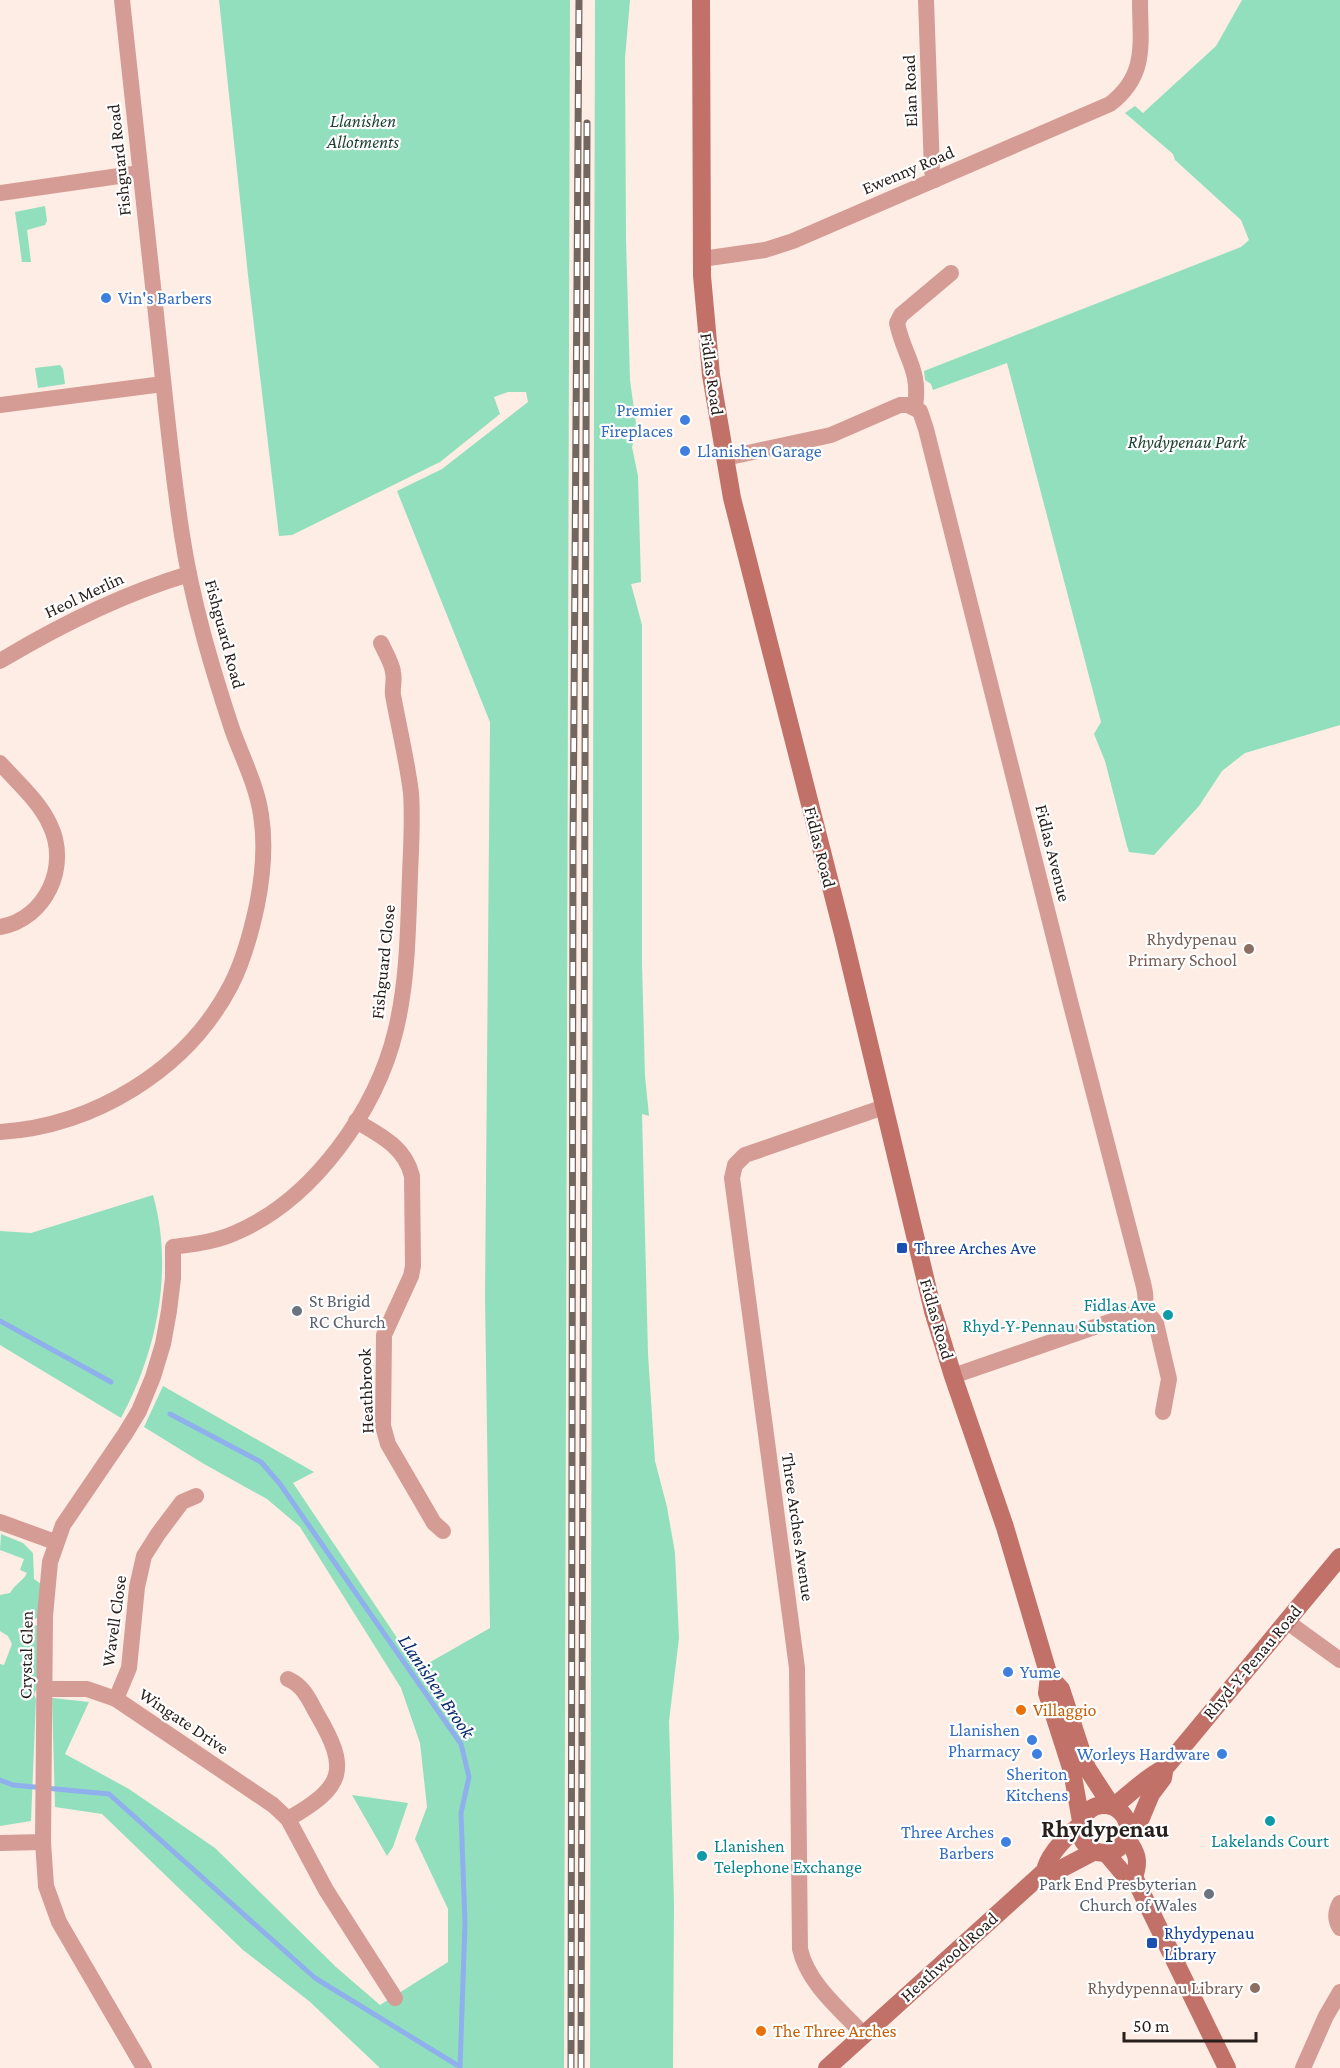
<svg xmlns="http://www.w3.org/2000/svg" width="1340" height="2068" font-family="'Crimson Pro',serif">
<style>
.green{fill:#91dfbd}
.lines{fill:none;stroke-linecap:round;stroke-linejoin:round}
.stream{stroke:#8fb0ec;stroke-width:5}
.street{stroke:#d59c95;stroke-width:16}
.secondary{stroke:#c27168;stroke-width:18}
.rail-casing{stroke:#726760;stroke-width:7}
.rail{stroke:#fff;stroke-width:4.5;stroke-dasharray:14;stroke-linecap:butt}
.shop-dot{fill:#3f7fe0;stroke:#fff;stroke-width:2}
.education-dot{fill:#8d6e63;stroke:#fff;stroke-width:2}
.transit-dot{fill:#1a4fb4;stroke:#fff;stroke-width:2}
.worship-dot{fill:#6b7280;stroke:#fff;stroke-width:2}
.culture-dot{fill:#0f9aa8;stroke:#fff;stroke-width:2}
.food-dot{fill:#e8710a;stroke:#fff;stroke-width:2}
.labels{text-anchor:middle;stroke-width:4.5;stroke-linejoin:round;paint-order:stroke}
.street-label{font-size:18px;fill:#281f1a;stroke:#fff}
.park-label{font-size:18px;font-style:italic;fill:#1b3f30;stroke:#fff}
.shop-label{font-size:18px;fill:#366cbe;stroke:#fff;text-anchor:end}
.education-label{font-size:18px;fill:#785e54;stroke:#fff;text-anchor:end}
.transit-label{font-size:18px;fill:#164399;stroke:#fff;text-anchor:start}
.worship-label{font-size:18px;fill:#5b616d;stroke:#fff;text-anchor:start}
.culture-label{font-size:18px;fill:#0d838f;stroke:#fff;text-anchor:end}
.food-label{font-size:18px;fill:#c56008;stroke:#fff;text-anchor:start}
.water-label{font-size:20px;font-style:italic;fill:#07286c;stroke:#fff}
.district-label{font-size:24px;font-weight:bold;fill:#281f1a;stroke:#fff}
</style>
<rect width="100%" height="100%" fill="#fdede5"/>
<g class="green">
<path d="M219,0H570L564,2068H380L309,2001L243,1950L102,1814L55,1807L52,1698L89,1702L65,1754L129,1789L215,1848L336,1967L380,2005L448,1962V1909L415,1839L427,1807L420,1743L401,1688L300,1527L267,1499L204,1464L144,1427L163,1386L314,1472L293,1483L418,1669L490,1628L485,1297L490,722L397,491L442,469L528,402L526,392H508L494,397L500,414L440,462L292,535L279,536L248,275Z"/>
<path d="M595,0H630L625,58L626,239L630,380L637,431L632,447L638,476L641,582L631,584L642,625V963L645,1076L649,1116L642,1114L648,1354L655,1461L667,1507L675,1553L679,1638L669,1721L674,1904L673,2068H590Z"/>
<path d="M1242,0H1340V725L1245,753L1222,771L1199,806L1154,855L1129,852L1127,846L1105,761L1094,734L1101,722L1007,363L933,390L931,384L925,380L924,371L1241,247L1249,240L1241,220L1175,160L1173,154L1125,113L1135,106L1143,113L1216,46Z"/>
<path d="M45,206L47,221L45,225L27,230L31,262H22L15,212Z"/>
<path d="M60,365L63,369L65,384L38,388L35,368Z"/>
<path d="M153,1195C174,1269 157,1352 121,1418L0,1345V1231L31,1233Z"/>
<path d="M1,1534L23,1543L33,1553L34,1579L41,1584V1615L31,1622L30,1626L38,1625L39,1685L34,1694L36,1699L31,1821L0,1826V1664L4,1665L12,1644L8,1636L0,1631V1595L10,1593C14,1585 24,1580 27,1573L20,1570L24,1559L0,1550Z"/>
<path d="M352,1795L408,1803L393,1847L387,1856Z"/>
</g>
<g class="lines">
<g class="stream">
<path d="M0,1321L111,1382"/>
<path d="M170,1414L261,1462L280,1484L461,1744L469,1777L461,1813L465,1923L460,2068"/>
<path d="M0,1780L13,1785L109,1794L315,1978L457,2065"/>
</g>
<g class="street">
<path d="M926,0L932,171L935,180"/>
<path d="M0,193L140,173"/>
<path d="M702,259L765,250L793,241L1110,104C1148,75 1140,43 1140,0"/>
<path d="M0,405L163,384"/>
<path d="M915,407C921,369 904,357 897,323L901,315L951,273"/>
<path d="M725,458L831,435L900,405H908L920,411L926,429L1070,1001L1143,1283C1146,1295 1148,1303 1138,1312L953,1376"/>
<path d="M0,661C60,625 122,594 189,574"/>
<path d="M0,763C17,782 40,802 50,825C70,866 46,919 0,927"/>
<path d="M356,1121C380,1135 405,1147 412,1176L413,1266L411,1276L384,1335L383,1426L388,1444L434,1523L443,1531"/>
<path d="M0,1132C94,1126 187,1070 231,985C244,960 251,933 257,905C263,875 266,846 261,815C257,786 242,757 232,729C211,665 192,601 182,535C172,471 166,406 159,342C146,228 134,114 122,0"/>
<path d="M1143,1307L1156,1323L1169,1379L1163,1412"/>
<path d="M0,1522L55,1542"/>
<path d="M1286,1621L1340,1660"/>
<path d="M45,1689H87L116,1699L273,1805L288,1819C344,1787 350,1770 317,1714C309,1700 304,1686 288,1679"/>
<path d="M116,1699L129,1668L137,1587L144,1556L158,1534L182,1502L196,1496"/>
<path d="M288,1819L326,1890L395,1998"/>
<path d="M0,1843L43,1842"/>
<path d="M1340,1903C1335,1912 1335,1920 1340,1928"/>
<path d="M863,2034C840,2009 808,1984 800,1949L797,1668L732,1178L735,1165L745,1155L884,1107"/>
<path d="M144,2068L59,1922L46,1886L43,1842L45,1616L50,1562L63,1525L125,1434L139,1411L153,1377L163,1344L169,1311L173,1278V1247C194,1244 215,1242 235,1233C313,1200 377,1110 396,1029C408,979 408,926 410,875C411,848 413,820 411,793C407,760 399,728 393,695C392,687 395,679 393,672C392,663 385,652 381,643"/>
<path d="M1303,2068L1326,2016L1340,1992"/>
</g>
<g class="secondary">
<path d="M701,0L702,276L711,375L732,498L843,934L933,1311L953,1376L1005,1527L1049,1676L1047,1693L1072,1771L1081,1821"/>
<path d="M1049,1676L1061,1689L1087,1768L1111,1805"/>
<circle cx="1104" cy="1829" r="24"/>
<path d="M1114,1806C1130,1794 1147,1776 1165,1768L1340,1557"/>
<path d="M1128,1833L1141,1818L1151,1794L1163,1778L1164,1772"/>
<path d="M1127,1839C1137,1853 1140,1861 1134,1877"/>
<path d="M1106,1853L1122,1872L1134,1877L1227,2068"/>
<path d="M1045,1871L1055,1872L1095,1851"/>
<path d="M827,2068L1045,1871C1048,1854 1067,1836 1080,1825"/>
</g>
<g class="rail-casing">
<g id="rail">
<path d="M571,2068L573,848L579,0"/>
<path d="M581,2068L587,123"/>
</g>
</g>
<use href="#rail" class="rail"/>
</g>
<g class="shop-dot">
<circle cx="106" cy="298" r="6"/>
<circle cx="685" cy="420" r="6"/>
<circle cx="685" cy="451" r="6"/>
<circle cx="1008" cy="1672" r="6"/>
<circle cx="1032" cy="1740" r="6"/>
<circle cx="1037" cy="1754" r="6"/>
<circle cx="1222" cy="1754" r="6"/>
<circle cx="1006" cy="1842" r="6"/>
</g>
<g class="education-dot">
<circle cx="1249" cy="949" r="6"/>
<circle cx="1255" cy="1988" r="6"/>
</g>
<g class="transit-dot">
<rect x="896" y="1242" width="12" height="12" rx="3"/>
<rect x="1146" y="1937" width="12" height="12" rx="3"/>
</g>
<g class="worship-dot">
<circle cx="297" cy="1311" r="6"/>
<circle cx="1209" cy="1894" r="6"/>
</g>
<g class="culture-dot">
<circle cx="1168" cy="1315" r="6"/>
<circle cx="1270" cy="1821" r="6"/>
<circle cx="702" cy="1856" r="6"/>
</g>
<g class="food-dot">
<circle cx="1021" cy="1710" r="6"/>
<circle cx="761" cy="2031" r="6"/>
</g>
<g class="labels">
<g class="street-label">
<text transform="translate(910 91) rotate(-92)" y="6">Elan Road</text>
<text transform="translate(119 160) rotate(-96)" y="6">Fishguard Road</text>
<text transform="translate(908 170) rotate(-23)" y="6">Ewenny Road</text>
<text transform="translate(712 374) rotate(82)" y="6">Fidlas Road</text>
<text transform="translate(84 595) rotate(-25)" y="6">Heol Merlin</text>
<text transform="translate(225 634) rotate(75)" y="6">Fishguard Road</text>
<text transform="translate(820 847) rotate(76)" y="6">Fidlas Road</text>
<text transform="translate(1053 853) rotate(76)" y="6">Fidlas Avenue</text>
<text transform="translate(383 962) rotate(-84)" y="6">Fishguard Close</text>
<text transform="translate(937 1319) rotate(74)" y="6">Fidlas Road</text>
<text transform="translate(366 1391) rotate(-92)" y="6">Heathbrook</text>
<text transform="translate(798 1527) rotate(82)" y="6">Three Arches Avenue</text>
<text transform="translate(114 1621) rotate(-82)" y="6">Wavell Close</text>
<text transform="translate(26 1655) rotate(-89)" y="6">Crystal Glen</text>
<text transform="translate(1252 1662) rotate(-50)" y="6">Rhyd-Y-Penau Road</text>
<text transform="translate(184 1721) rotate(34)" y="6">Wingate Drive</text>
<text transform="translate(949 1957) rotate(-42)" y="6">Heathwood Road</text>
</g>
<g class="park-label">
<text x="363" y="127">Llanishen<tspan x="363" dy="21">Allotments</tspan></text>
<text x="1187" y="448">Rhydypenau Park</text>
</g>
<g class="shop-label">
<text x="118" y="304" text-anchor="start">Vin's Barbers</text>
<text x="673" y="416">Premier<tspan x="673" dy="21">Fireplaces</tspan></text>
<text x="697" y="457" text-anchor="start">Llanishen Garage</text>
<text x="1020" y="1678" text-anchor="start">Yume</text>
<text x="1020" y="1736">Llanishen<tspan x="1020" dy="21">Pharmacy</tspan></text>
<text x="1210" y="1760">Worleys Hardware</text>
<text x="1037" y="1780" text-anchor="middle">Sheriton<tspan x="1037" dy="21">Kitchens</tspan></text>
<text x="994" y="1838">Three Arches<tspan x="994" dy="21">Barbers</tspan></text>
</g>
<g class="education-label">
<text x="1237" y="945">Rhydypenau<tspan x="1237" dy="21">Primary School</tspan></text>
<text x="1243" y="1994">Rhydypennau Library</text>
</g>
<g class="transit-label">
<text x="914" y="1254">Three Arches Ave</text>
<text x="1164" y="1939">Rhydypenau<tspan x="1164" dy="21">Library</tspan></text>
</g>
<g class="worship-label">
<text x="309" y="1307">St Brigid<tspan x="309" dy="21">RC Church</tspan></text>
<text x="1197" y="1890" text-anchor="end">Park End Presbyterian<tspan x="1197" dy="21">Church of Wales</tspan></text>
</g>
<g class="culture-label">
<text x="1156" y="1311">Fidlas Ave<tspan x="1156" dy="21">Rhyd-Y-Pennau Substation</tspan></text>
<text x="1270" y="1847" text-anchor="middle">Lakelands Court</text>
<text x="714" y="1852" text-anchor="start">Llanishen<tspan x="714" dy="21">Telephone Exchange</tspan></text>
</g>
<g class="food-label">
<text x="1033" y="1716">Villaggio</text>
<text x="773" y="2037">The Three Arches</text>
</g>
<g class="water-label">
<text transform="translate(437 1686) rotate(56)" y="7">Llanishen Brook</text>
</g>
<g class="district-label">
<text x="1105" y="1837">Rhydypenau</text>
</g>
</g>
<path d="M1124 2032v9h132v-9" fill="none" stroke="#281f1a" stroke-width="3"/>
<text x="1133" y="2032" font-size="18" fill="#281f1a" stroke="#ffffff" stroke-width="4.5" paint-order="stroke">50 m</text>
</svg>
